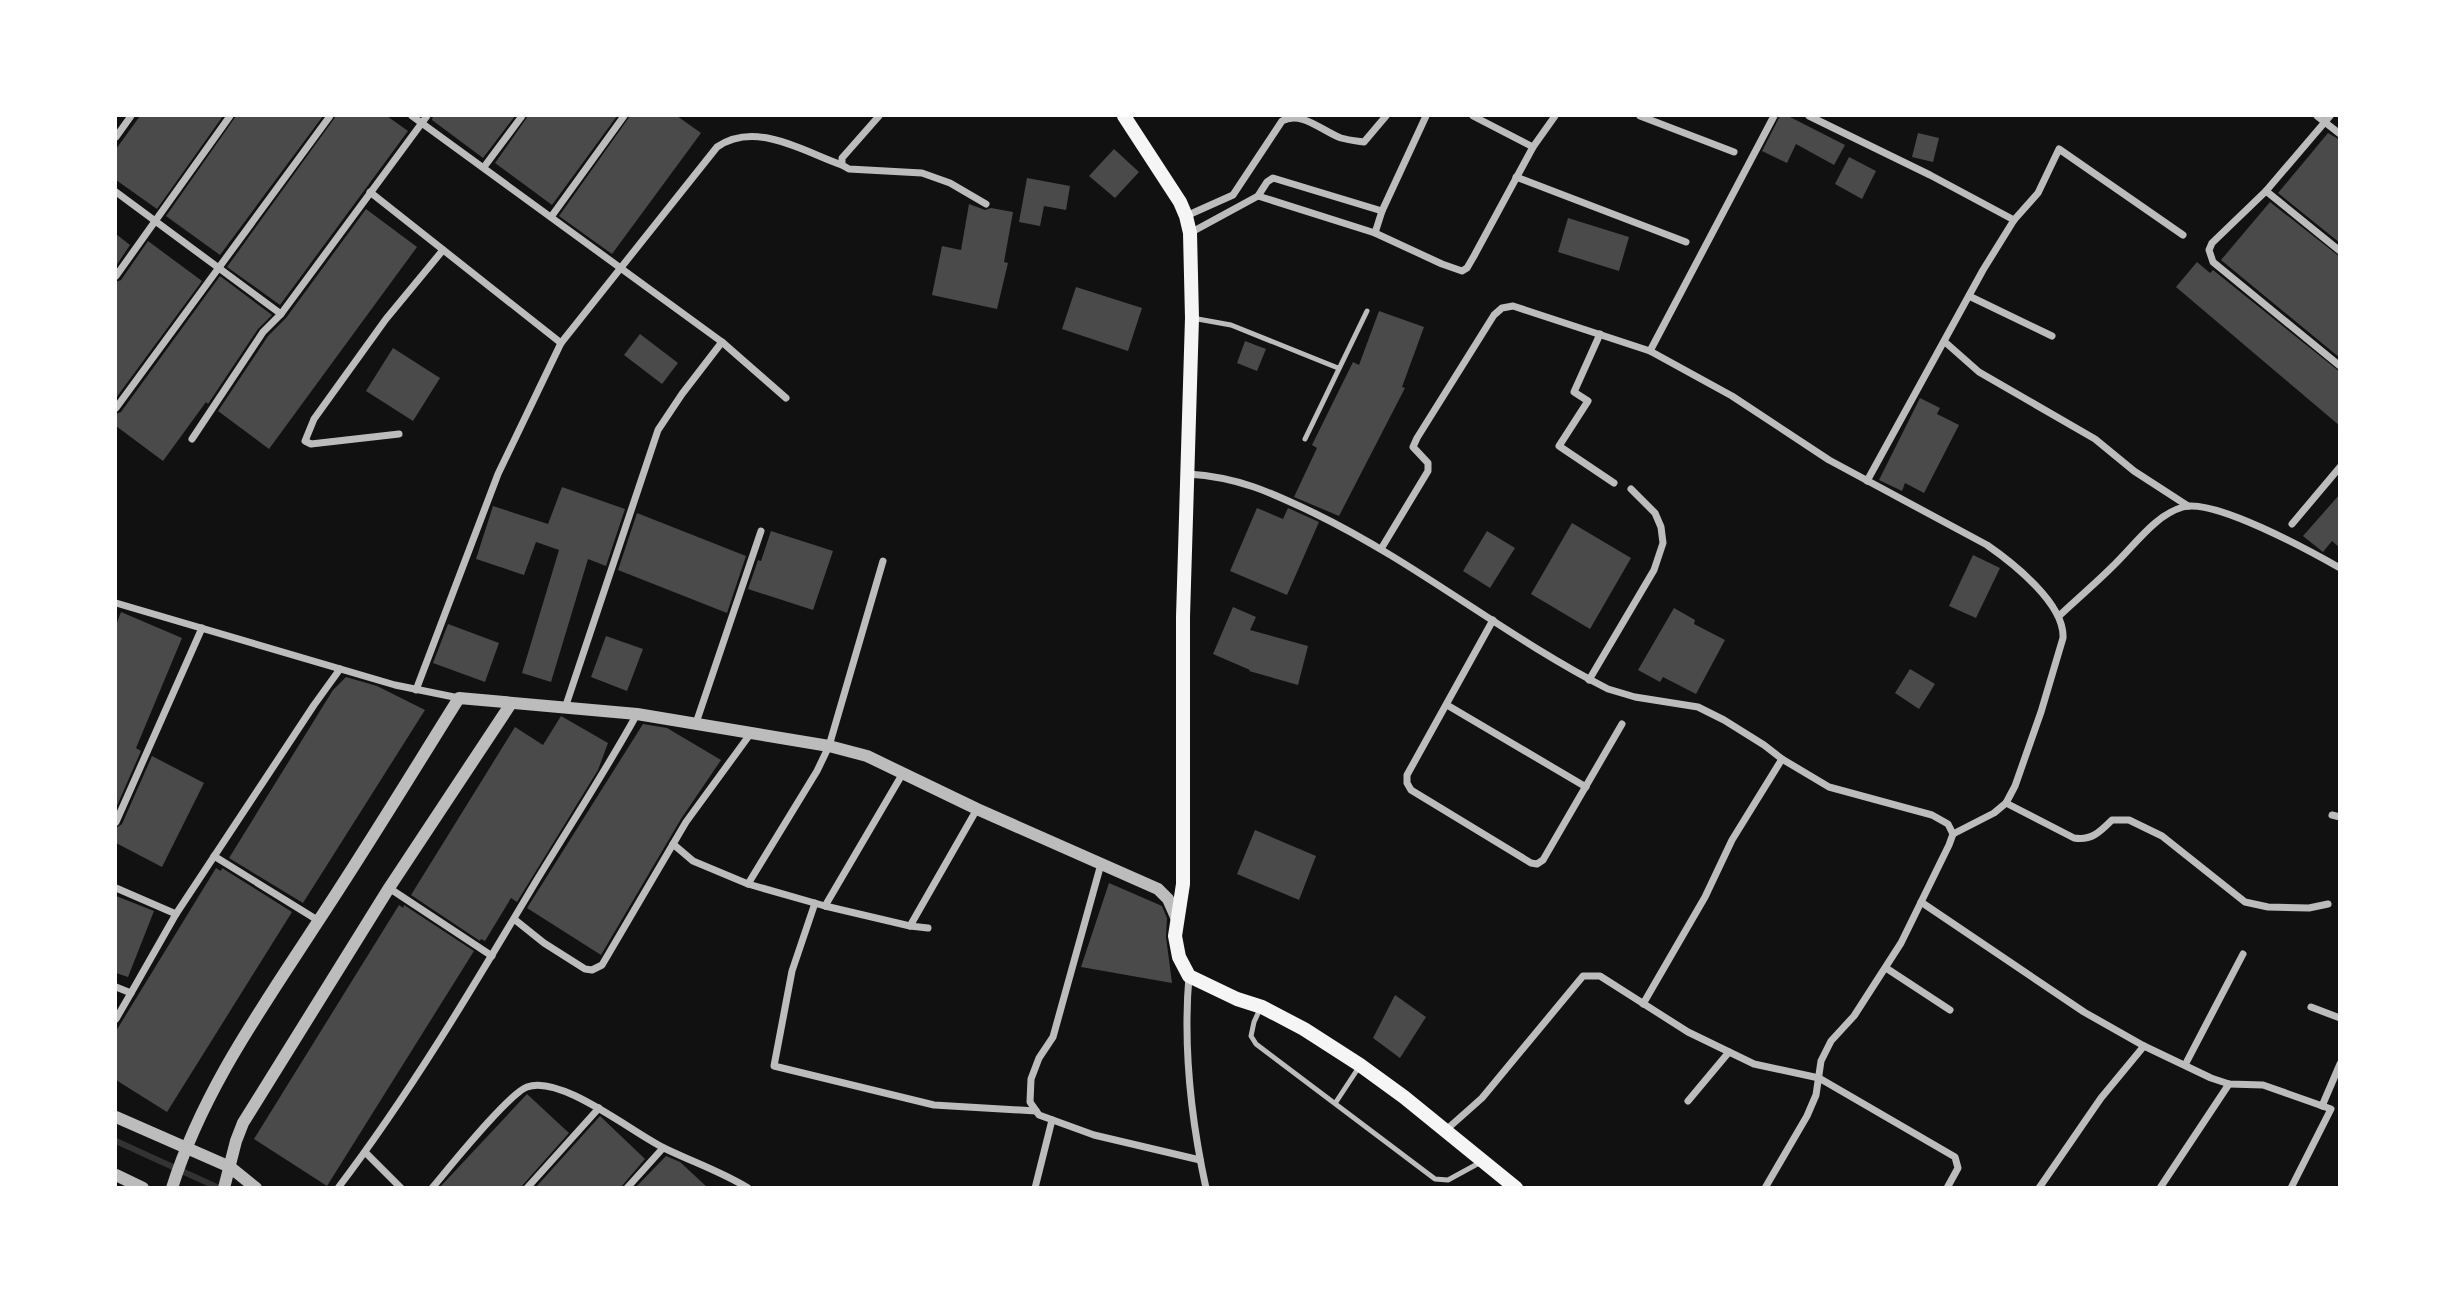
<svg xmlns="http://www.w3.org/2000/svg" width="2455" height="1303" font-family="'Nunito Sans',sans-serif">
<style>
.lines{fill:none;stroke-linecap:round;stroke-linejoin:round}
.stream{stroke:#333;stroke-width:6}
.building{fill:#4a4a4a}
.service{stroke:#bcbcbc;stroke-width:5}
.minor{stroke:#bcbcbc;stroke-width:7}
.tertiary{stroke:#bcbcbc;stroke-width:12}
.secondary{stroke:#f5f5f5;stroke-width:14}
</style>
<rect width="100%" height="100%" fill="#111"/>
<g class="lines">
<path class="stream" d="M116,1141L219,1188"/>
</g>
<g class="building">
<path d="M140,116H223L157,209L116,180V149Z"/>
<path d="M236,116H323L220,255L166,216Z"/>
<path d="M336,116H387L408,131L280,305L227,267Z"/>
<path d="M433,116H515L483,158L432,120Z"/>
<path d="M528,116H617L552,205L495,163Z"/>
<path d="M630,116H677L701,133L612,254L559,216Z"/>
<path d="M1780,116H1788L1845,145L1834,165L1796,144L1787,163L1762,151Z"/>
<path d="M1918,133L1939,138L1933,162L1912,157Z"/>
<path d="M2328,133L2340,140V243L2278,193Z"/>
<path d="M1114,149L1139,172L1115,198L1089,176Z"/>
<path d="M1849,157L1876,171L1862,199L1835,184Z"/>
<path d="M1027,178L1070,186L1066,210L1044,206L1040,226L1019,222Z"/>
<path d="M2270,202L2340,257V358L2221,260Z"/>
<path d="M969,204L985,210L991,208L1013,212L1004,262L1008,263L997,309L932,295L942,246L961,250Z"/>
<path d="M366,209L417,247L269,449L218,411L268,336L286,318Z"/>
<path d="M1568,218L1629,237L1619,271L1558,252Z"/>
<path d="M116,234L130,245L116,266Z"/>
<path d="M148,241L202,281L116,398V282L121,280Z"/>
<path d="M2197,262L2210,273L2213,270L2340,372V426L2176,287Z"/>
<path d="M220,276L272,315L258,329L208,404L206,402L163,461L116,426V414L121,412Z"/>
<path d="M1076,287L1142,308L1128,351L1062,329Z"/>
<path d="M1379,311L1424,327L1402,387L1405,388L1339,516L1294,497L1317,448L1312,445L1353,362L1359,365Z"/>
<path d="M640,334L678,363L662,384L624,355Z"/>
<path d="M1245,341L1266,349L1257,371L1237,363Z"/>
<path d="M393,348L440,378L413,421L366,391Z"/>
<path d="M1920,398L1940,408L1937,414L1959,425L1924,493L1905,483L1902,491L1879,480Z"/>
<path d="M562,487L625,509L606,566L588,559L551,682L522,673L559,550L536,542L524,575L476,559L493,506L548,524Z"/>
<path d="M2340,494V548L2332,541L2323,552L2303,536Z"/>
<path d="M1257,508L1283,519L1288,508L1319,522L1287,595L1230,571Z"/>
<path d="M637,513L746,556L727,613L618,570Z"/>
<path d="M1572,523L1631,558L1590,629L1531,594Z"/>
<path d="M771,531L833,551L813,610L748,589L758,560L761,561Z"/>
<path d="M1487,531L1515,548L1490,588L1463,571Z"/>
<path d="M1973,555L2000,568L1976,618L1949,606Z"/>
<path d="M1233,607L1256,617L1250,630L1308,646L1298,685L1249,671L1250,670L1213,654Z"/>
<path d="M1674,608L1695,620L1694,624L1725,640L1696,694L1663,677L1660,682L1638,670Z"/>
<path d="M121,612L182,638L136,748L141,751L116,808V625Z"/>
<path d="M448,624L499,643L485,682L433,663Z"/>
<path d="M606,636L643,649L627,691L591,677Z"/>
<path d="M1910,669L1935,684L1919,709L1895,693Z"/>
<path d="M346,677L377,686L425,710L303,903L229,858L333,690Z"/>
<path d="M561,716L608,743L598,770L517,902L511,898L485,941L481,939L480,941L411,895L515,727L543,745Z"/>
<path d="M643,724L667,728L721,760L681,819L601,955L527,908Z"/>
<path d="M152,756L204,783L162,867L116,843V828L122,824Z"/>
<path d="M1255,830L1316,856L1299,900L1237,874Z"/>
<path d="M216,868L221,871L222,868L292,912L167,1112L116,1080V1031Z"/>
<path d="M1109,883L1162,906L1167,918L1166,937L1172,983L1081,967Z"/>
<path d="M116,896L154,911L128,977L116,973Z"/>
<path d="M399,905L403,908L404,905L474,951L327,1186L254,1139Z"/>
<path d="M1395,995L1426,1017L1400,1058L1373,1038Z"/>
<path d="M527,1094L569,1133L521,1187H440Z"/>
<path d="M600,1116L645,1159L621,1187H536Z"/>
<path d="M666,1156L680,1162L707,1187H636Z"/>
</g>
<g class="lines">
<g class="service">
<path d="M1192,318L1231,325L1338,368"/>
<path d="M1305,439L1367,311"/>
<path d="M1260,1009L1254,1022L1251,1036L1256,1044L1435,1179L1448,1180L1481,1162"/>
<path d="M1336,1102L1359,1067"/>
</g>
<g class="minor">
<path d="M412,116L722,342L786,398"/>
<path d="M879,116L842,158V165L849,169L922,173L950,183L986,204"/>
<path d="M1473,116L1533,147"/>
<path d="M1640,116L1734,152"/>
<path d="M1809,116L1930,175L2014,220"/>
<path d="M2317,116L2340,134"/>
<path d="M2330,116L2266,191L2212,243L2209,250L2213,262L2340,366"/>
<path d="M116,137L131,116"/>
<path d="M484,167L522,116"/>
<path d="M1516,177L1686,242"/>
<path d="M2266,191L2340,251"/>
<path d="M116,192L281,314"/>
<path d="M370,192L561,343"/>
<path d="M1258,196L1375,233L1442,264L1462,271L1467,268L1474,256L1533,147L1555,116"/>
<path d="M1186,216L1233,195L1282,121C1301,110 1322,131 1341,138C1348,140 1357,141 1364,142L1386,116"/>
<path d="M551,217L624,116"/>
<path d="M1190,233L1258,196L1267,182L1273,178L1382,211"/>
<path d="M1375,233L1382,211L1426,116"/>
<path d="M116,276L230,116"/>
<path d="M1969,296L2052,336"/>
<path d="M1600,334L1574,392L1588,401L1559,446L1614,483"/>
<path d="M1945,342L1979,372L2095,439L2134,471L2188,506"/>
<path d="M1650,351L1774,116"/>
<path d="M116,408L330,116"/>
<path d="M399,434L311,444L305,441L314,419L386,319L443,250"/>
<path d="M192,439L263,332L281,314L427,116"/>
<path d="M1188,474C1238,477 1270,492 1314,513C1417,563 1506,637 1608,689L1635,697L1698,707L1724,720L1764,745L1782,759L1829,787L1932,815L1948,824L1953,834L1949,845L1901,943L1854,1016L1831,1041L1821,1061L1816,1095L1807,1116L1765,1188"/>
<path d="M1867,481L1983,270L2014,220L2038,193L2059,149L2183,235"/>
<path d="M2292,524L2340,467"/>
<path d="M1381,549L1428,471V463L1413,447L1417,438L1494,315L1502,308L1513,306L1650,351L1732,396L1829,460L1987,545C2013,563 2065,604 2063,638L2041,712L2015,786L2006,803L1994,813L1953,834"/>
<path d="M116,603L395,685L459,698"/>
<path d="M2059,616C2077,599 2096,583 2114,565C2134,546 2155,515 2183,507C2214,498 2310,551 2340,568"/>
<path d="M1493,620L1407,775V783L1411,790L1531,863L1537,864L1543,860L1622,724"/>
<path d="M1589,680L1654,570L1663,543L1661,527L1655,513L1631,489"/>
<path d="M416,690L498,474L561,343L717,147C756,120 804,152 842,165"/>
<path d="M1447,705L1586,787"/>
<path d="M565,708L658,430L682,394L722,342"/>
<path d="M696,723L761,531"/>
<path d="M2006,803L2074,838C2091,841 2100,832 2112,820H2129L2162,836L2245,902L2268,907L2309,908L2328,904"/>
<path d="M2332,815L2340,817"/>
<path d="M116,822L202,628"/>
<path d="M673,844L693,861L748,884L825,906L910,926L928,928"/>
<path d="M214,856L319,921"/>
<path d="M1101,864L1053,1037L1039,1058L1031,1079L1030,1102L1039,1115L1094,1135L1200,1160"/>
<path d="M748,884L817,771L829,746L883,561"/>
<path d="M116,888L176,914"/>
<path d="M389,888L492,956"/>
<path d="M1921,902L2084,1012L2144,1046L2211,1078L2229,1084L2263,1085L2331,1109L2291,1188"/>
<path d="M815,903L792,971L774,1066L934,1105L1036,1111"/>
<path d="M825,906L903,773"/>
<path d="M514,919L544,943L585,969L592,970L602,965L686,822L751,733"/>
<path d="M910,926L977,809"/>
<path d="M1886,968L1950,1010"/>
<path d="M1189,976C1183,1046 1191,1119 1206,1188"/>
<path d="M116,987L131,993L176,914L314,705L340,669"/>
<path d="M1643,1004L1705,897L1732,840L1782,759"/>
<path d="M2311,1007L2340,1018"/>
<path d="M116,1019L131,993"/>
<path d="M2185,1065L2243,954"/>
<path d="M1688,1101L1729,1052"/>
<path d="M2322,1106L2340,1064"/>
<path d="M1446,1130L1482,1098L1583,976H1600L1688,1032L1754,1064L1819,1078L1955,1157L1958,1168L1947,1188"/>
<path d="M365,1152L401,1188"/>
<path d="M338,1188C411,1092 473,987 535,883C569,827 605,772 637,714"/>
<path d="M432,1188C449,1168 508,1094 527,1087C561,1074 634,1134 666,1149C693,1162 722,1172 748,1188"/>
<path d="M527,1188L599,1108"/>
<path d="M627,1188L663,1148"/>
<path d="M1035,1188L1052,1120"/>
<path d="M2039,1188L2101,1098L2144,1046"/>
<path d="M2160,1188L2229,1084"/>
</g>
<g class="tertiary">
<path d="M116,1117L230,1167L256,1188"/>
<path d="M116,1175L143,1188"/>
<path d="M172,1188C203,1090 262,1008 317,923C366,849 412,773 459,698L637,714L829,746L867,756L977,809L1158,889L1168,899L1176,917"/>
<path d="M224,1188L236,1141L243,1123L389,888L510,705"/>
</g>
<path class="secondary" d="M1124,116L1180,202L1186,216L1190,233L1192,318L1183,617V884L1175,936L1179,957L1189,976L1237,999L1262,1007L1304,1029L1360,1065L1404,1097L1516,1188"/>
</g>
<rect width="2455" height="1303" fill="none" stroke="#ffffff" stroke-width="234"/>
</svg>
